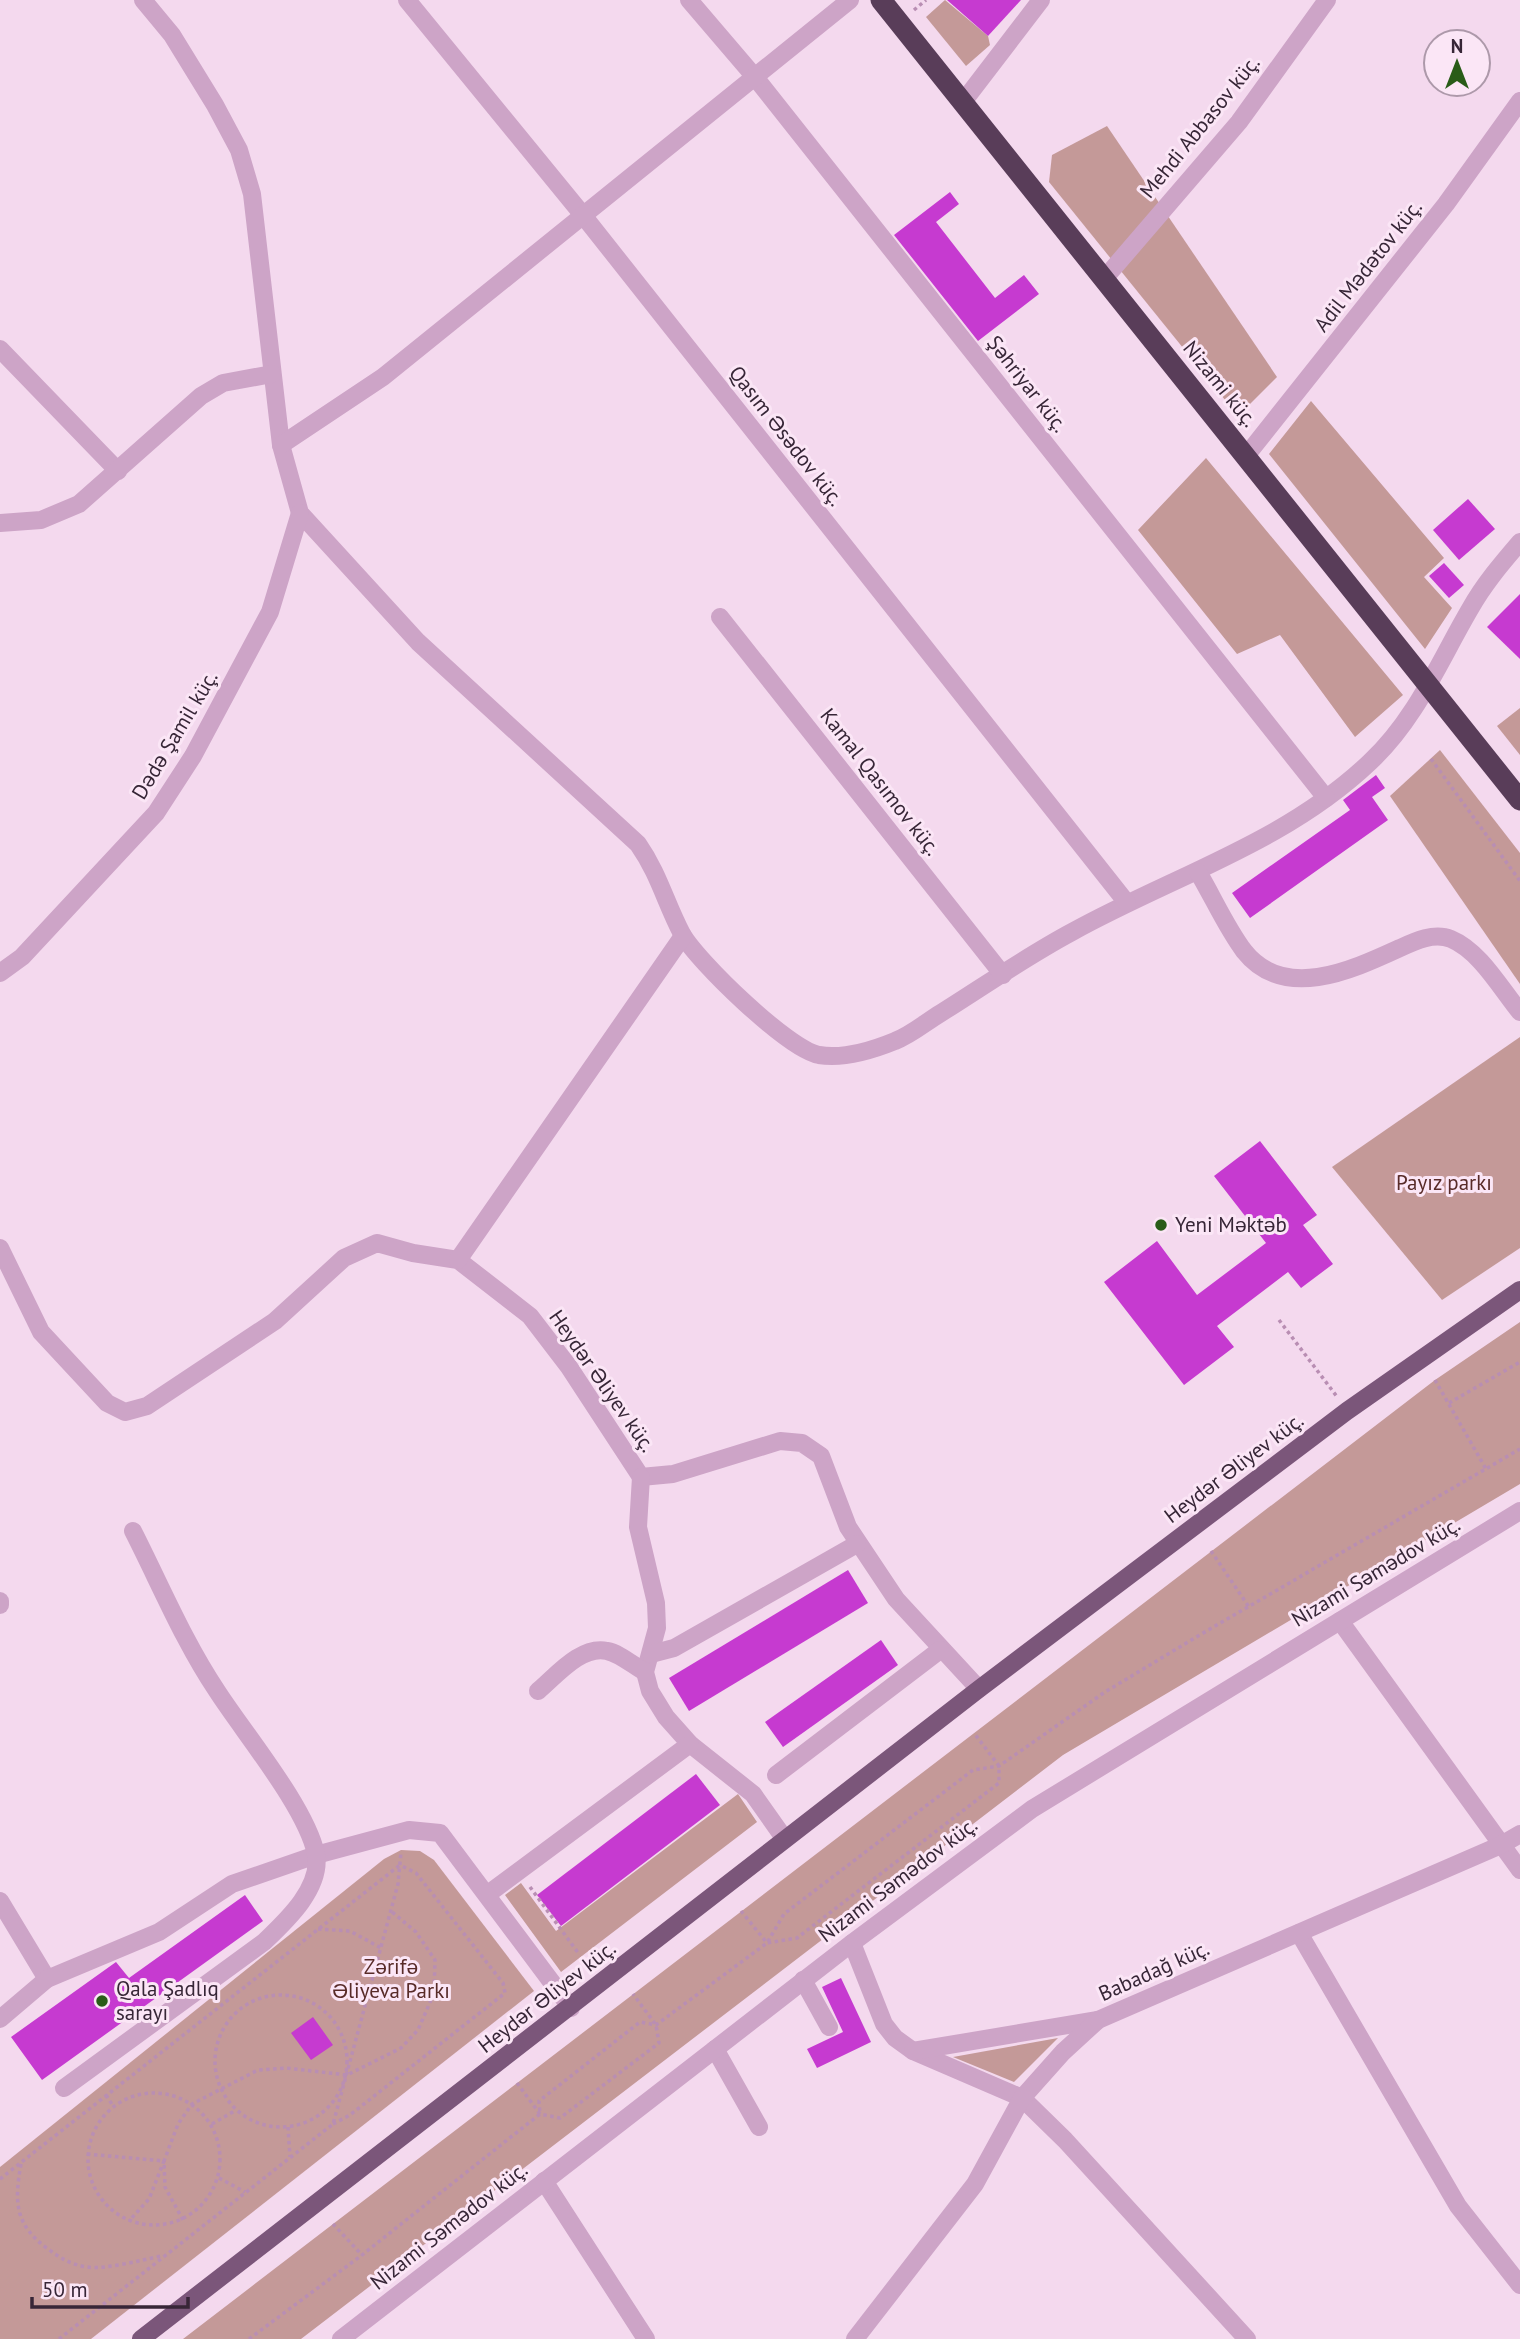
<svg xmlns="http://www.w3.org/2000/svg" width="1520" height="2339" font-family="'PT Sans',sans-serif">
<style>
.green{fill:#c49998}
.building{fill:#c63ad0}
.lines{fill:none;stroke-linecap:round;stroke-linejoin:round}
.path{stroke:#b98eb3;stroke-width:3.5;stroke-dasharray:3.5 3.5;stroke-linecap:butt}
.minor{stroke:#cda4c7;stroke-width:18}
.major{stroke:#7b567a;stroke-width:18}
.highway{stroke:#593d59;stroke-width:21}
.poi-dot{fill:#295c18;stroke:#fbe6f6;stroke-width:2.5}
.labels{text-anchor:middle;stroke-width:6;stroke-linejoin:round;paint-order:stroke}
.street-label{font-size:21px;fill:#372637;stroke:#fbe6f6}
.park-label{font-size:21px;fill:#582b28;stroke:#fbe6f6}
.poi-label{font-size:21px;fill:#372637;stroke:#fbe6f6;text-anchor:start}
</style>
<rect width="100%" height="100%" fill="#f4d9ee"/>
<g class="green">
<path d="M945,0L988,36L990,45L966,66L926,17Z"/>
<path d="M1107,126L1277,377L1238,416L1049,182L1052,155Z"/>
<path d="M1311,401L1444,558L1424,577L1452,608L1425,649L1269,454Z"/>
<path d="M1206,458L1403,695L1355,737L1280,635L1237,654L1138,530Z"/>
<path d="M1520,708V755L1497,726Z"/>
<path d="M1440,750L1520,853V984L1390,796Z"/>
<path d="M1520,1037V1248L1442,1300L1332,1167Z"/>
<path d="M1520,1322V1484L1063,1755L301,2339H183L1435,1380Z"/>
<path d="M738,1794L757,1822L561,1972L505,1895L521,1883L556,1931Z"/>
<path d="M401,1850L420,1851L434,1860L534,1991L91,2339H0V2167L384,1859Z"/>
<path d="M1058,2038L1014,2082L953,2057Z"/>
</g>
<g class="building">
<path d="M947,0H1021L988,36Z"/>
<path d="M950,192L959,204L936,222L995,298L1024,275L1039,294L978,341L894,235Z"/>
<path d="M1468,499L1495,529L1459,560L1433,530Z"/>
<path d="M1444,563L1464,585L1449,598L1429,576Z"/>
<path d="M1520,594V659L1487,627Z"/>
<path d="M1376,775L1385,788L1372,797L1388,820L1250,918L1232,893L1350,810L1343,800Z"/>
<path d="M1260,1141L1317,1215L1303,1225L1333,1264L1301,1288L1288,1272L1217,1326L1234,1347L1184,1385L1104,1282L1157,1241L1197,1295L1266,1243L1214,1176Z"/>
<path d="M848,1570L868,1603L689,1711L669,1678Z"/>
<path d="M881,1640L898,1665L783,1747L765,1722Z"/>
<path d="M696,1774L720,1805L561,1926L537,1895Z"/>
<path d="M245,1895L263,1921L42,2080L11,2037L116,1962L129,1978Z"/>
<path d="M841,1978L871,2042L817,2068L807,2049L843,2032L822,1987Z"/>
<path d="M313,2017L333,2045L311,2060L291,2033Z"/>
</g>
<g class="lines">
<g class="path">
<path d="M914,10L926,0"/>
<path d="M1431,759L1520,881"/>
<path d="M1279,1320L1338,1398"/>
<path d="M1435,1380L1486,1469"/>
<path d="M1449,1403L1520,1362"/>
<path d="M1211,1551L1249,1607"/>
<path d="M530,1887L579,1954"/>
<path d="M741,1911L767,1943L797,1938L999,1783V1766L974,1733"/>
<path d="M318,1929L350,1931L381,1948"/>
<circle cx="281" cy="2061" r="66"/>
<path d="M517,2083L540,2114L560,2118L659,2043L656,2025L633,1994"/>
<circle cx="154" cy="2159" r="66"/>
<path d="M106,2095L113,2106"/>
<path d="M212,2124L236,2110"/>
<path d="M333,2124L350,2115L505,1993L503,1983L416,1873L400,1865"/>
<path d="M288,2127L290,2157"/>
<path d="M87,2154L164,2161L149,2199L129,2221"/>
<path d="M21,2164C14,2203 15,2225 48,2249C60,2258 72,2265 87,2267C105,2270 141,2260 161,2256"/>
<path d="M219,2178L245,2192"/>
<path d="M0,2179L400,1865"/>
<path d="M183,2220L165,2187L164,2161L178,2124L192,2104L258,2070L286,2068L347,2075L401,2048L418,2030L434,1993L435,1960L416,1932L391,1911"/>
<path d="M333,2224L362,2255"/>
<path d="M59,2339L333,2124L398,1884L401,1852"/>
<path d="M249,2339L362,2255L540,2114L539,2101L640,2022L656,2025L767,1943L784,1914L973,1770L999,1766L1105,1692L1198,1636L1520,1449"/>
</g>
<g class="minor">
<path d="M143,0L172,35L215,105L239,150L252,194L281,445L300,513L418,642L638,844C659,874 666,904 682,934C698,962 788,1049 819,1055C843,1059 873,1050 895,1041C911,1035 926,1022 941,1013C984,986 1027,956 1072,932C1173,876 1285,843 1370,762C1416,719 1439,662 1470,609C1484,584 1502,563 1520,542"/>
<path d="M407,0L582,214L1127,903"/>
<path d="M689,0L754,76L1326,798"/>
<path d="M963,102L1041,0"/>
<path d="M1104,279L1239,122L1327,0"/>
<path d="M0,349L118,471"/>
<path d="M281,445L383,377L850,0"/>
<path d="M1246,456L1446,204L1520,101"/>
<path d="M0,523L41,520L79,504L201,396L223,383L272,374"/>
<path d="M720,617L1003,975"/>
<path d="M1198,872C1213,897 1226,927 1244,951C1284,1002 1352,970 1400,948C1415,941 1434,932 1451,939C1480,951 1501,989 1520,1012"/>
<path d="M0,973L22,957L156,813L193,756L270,612L300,513"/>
<path d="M0,1248L41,1332L107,1403L125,1412L147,1406L275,1321L344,1258L377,1243L413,1253L458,1260L530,1316L569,1367L641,1477L673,1474L780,1441L802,1443L821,1456L848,1527L896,1599L979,1689"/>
<path d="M458,1260L683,936"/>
<path d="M641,1477L638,1527L656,1603L657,1628L645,1672L650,1691L666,1717L690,1744L753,1794L784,1838"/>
<path d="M0,1601V1605"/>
<path d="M1340,1621L1520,1870"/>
<path d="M651,1654L674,1648L857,1544"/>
<path d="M538,1691C556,1676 581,1645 607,1651C619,1653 634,1666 645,1672"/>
<path d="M776,1775L940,1650"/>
<path d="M488,1894L690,1744"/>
<path d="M0,1901L47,1979"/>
<path d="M1299,1933L1458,2206L1520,2285"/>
<path d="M852,1943L884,2024L895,2038L913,2051L1022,2098L1065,2140L1247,2339"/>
<path d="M803,1980L829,2027"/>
<path d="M0,2019L47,1979L159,1932L232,1884L316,1855L409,1830L440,1833L571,2008"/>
<path d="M715,2049L759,2127"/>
<path d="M913,2051L1098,2020"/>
<path d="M64,2088L264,1942C286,1921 322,1888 316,1854C306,1807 244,1733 217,1691C184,1642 160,1584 133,1531"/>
<path d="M544,2181L646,2339"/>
<path d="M341,2339L852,1943L1032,1809L1520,1511"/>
<path d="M855,2339L975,2184L1022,2098L1063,2052L1098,2020L1501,1845L1520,1834"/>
</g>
<path class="major" d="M141,2339L979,1689L1347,1411L1520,1290"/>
<path class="highway" d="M881,0L1520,800"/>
</g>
<g class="poi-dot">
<circle cx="1161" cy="1225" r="7"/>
<circle cx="102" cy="2001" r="7"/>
</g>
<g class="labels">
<g class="street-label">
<text transform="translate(1200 127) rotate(-51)" y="7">Mehdi Abbasov küç.</text>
<text transform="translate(1368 266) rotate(-52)" y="7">Adil Mədətov küç.</text>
<text transform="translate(1027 384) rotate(52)" y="7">Şəhriyar küç.</text>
<text transform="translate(1220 384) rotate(51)" y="7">Nizami küç.</text>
<text transform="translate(786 436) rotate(52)" y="7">Qasım Əsədov küç.</text>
<text transform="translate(175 735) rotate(-59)" y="7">Dədə Şamil küç.</text>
<text transform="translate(880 782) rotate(52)" y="7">Kamal Qasımov küç.</text>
<text transform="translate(602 1381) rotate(55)" y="7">Heydər Əliyev küç.</text>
<text transform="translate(1234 1468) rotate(-37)" y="7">Heydər Əliyev küç.</text>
<text transform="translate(1376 1572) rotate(-31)" y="7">Nizami Səmədov küç.</text>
<text transform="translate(898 1880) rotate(-37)" y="7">Nizami Səmədov küç.</text>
<text transform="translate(1154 1971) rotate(-24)" y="7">Babadağ küç.</text>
<text transform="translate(547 1997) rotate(-38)" y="7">Heydər Əliyev küç.</text>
<text transform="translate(449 2226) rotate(-38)" y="7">Nizami Səmədov küç.</text>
</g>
<g class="park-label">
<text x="1444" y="1190">Payız parkı</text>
<text x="391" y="1974">Zərifə<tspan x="391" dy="24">Əliyeva Parkı</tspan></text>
</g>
<g class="poi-label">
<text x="1175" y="1232">Yeni Məktəb</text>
<text x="116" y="1996">Qala Şadlıq<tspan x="116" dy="24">sarayı</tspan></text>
</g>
</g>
<g transform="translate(1457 63)"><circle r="33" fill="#fbe6f6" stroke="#ad99aa" stroke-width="2"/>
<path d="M0-5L12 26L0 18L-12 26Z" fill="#295c18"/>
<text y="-10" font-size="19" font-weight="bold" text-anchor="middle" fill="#372637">N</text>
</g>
<path d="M32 2297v10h156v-10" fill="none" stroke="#372637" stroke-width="3.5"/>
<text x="42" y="2297" font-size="21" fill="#372637" stroke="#fbe6f6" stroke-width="5" paint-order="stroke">50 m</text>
</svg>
